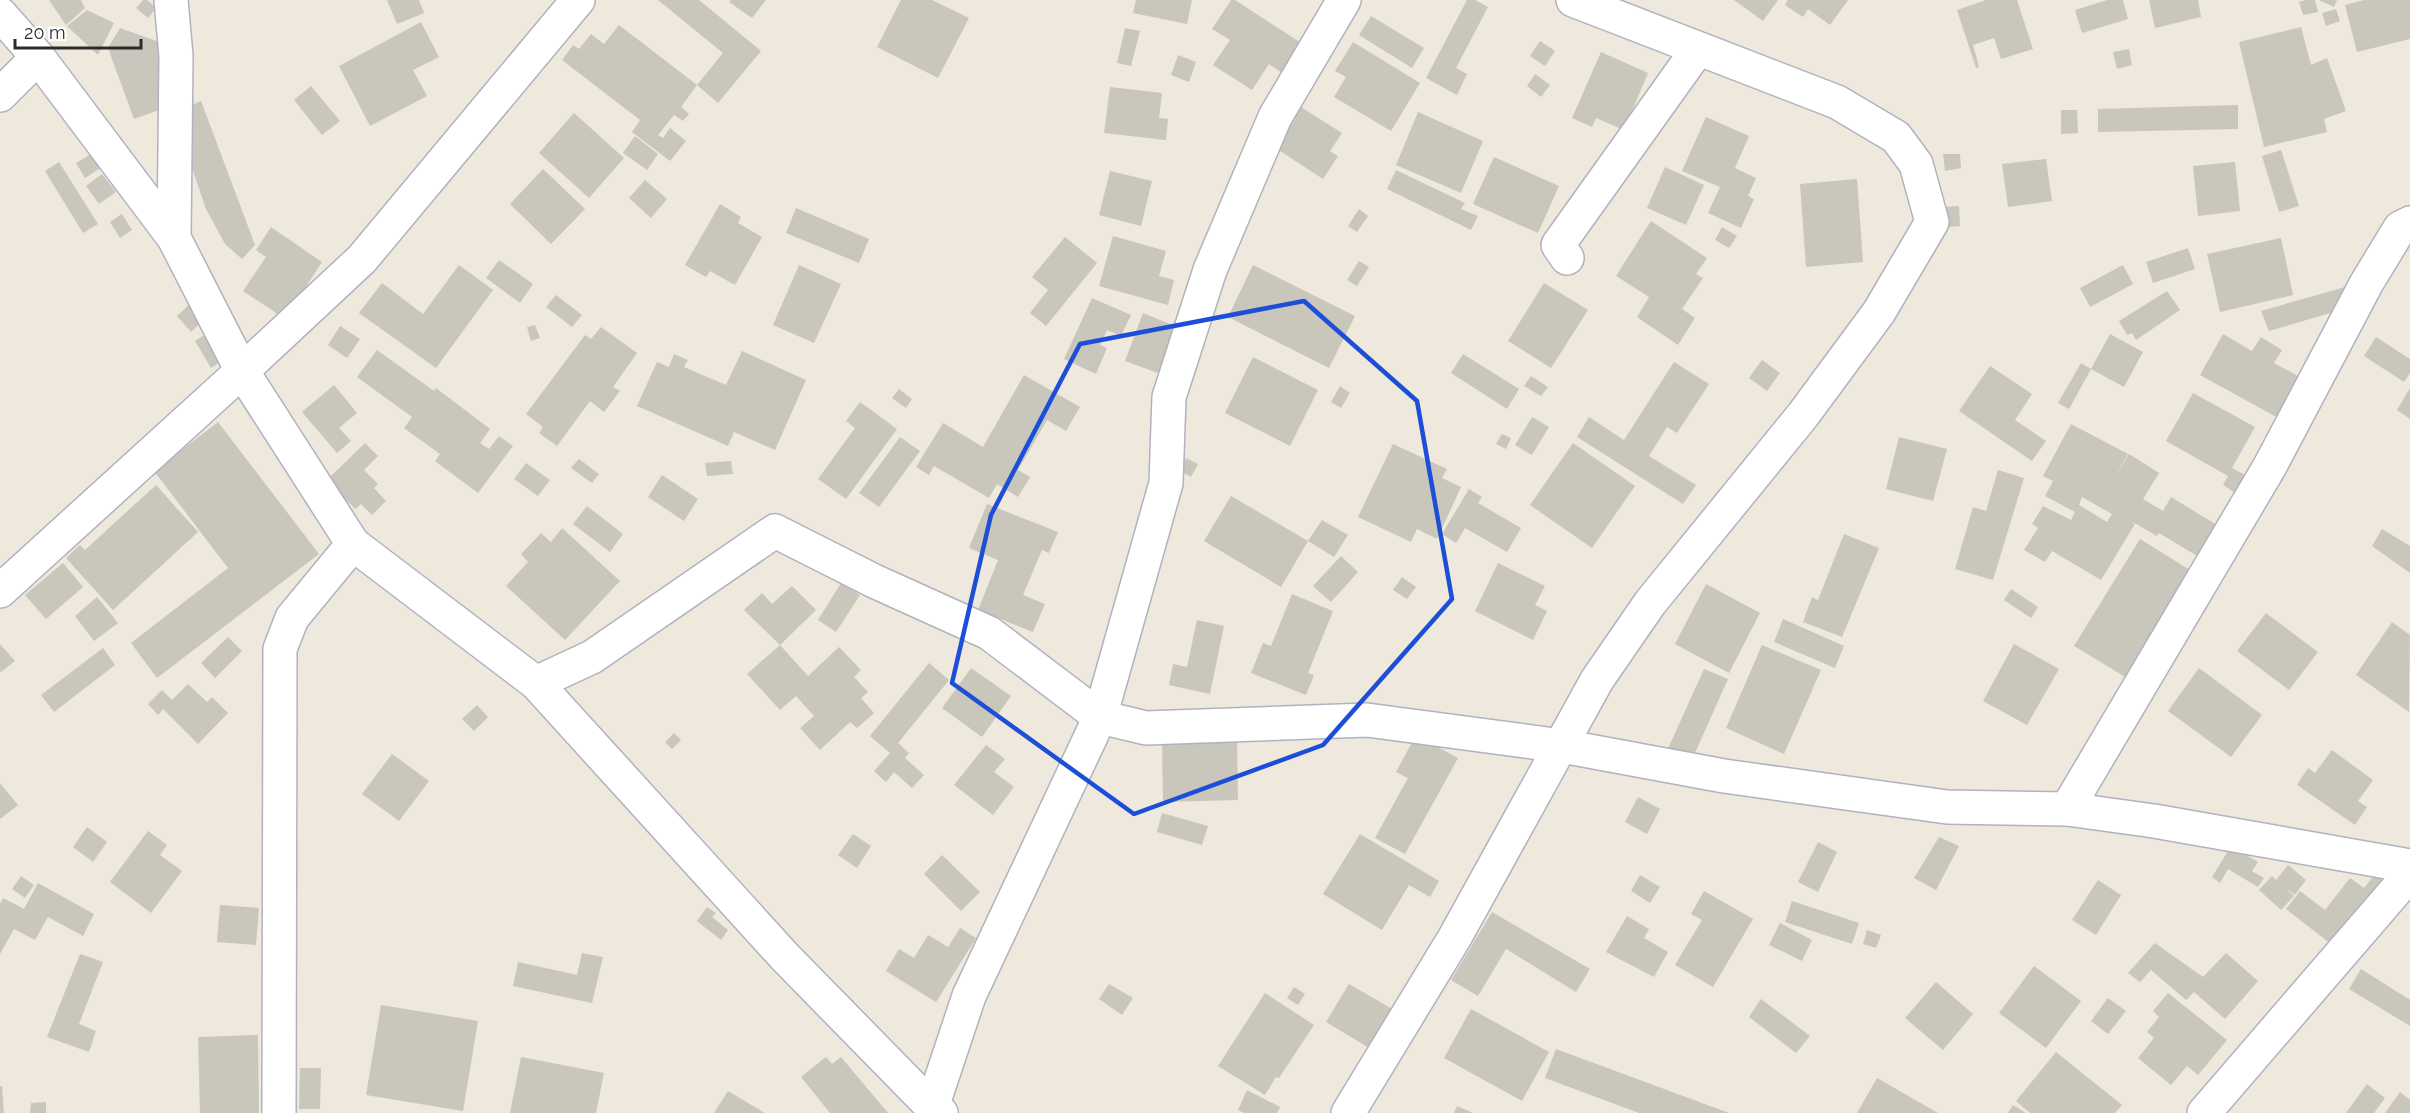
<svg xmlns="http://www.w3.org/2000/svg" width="2410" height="1113" font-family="Raleway,sans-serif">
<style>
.building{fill:#c9c6bb;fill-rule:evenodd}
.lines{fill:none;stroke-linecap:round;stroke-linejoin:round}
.street-casing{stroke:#b1b2c0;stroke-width:36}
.secondary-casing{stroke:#b1b2c0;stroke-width:36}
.street{stroke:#fff;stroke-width:33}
.secondary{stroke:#fff;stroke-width:33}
.marked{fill:none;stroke:#1d4ed8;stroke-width:4.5;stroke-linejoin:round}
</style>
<rect width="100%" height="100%" fill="#eee8dd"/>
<g class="building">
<path d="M49,0H81L85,8L66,25Z"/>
<path d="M143,0H147L156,8L148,18L136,8Z"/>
<path d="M387,0H419L424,13L397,24Z"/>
<path d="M658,0H699L761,51L718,103L697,85L723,53Z"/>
<path d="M731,0H766L752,18L729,2Z"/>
<path d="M901,0H932L969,18L938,78L877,47Z"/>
<path d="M1136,0H1192L1187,24L1133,13Z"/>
<path d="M1231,0H1235L1301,43L1282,73L1269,64L1252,90L1213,65L1230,40L1212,29Z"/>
<path d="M1467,0H1475L1488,7L1456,68L1467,74L1457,95L1426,78Z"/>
<path d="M1734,0H1778L1763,21Z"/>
<path d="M1788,0H1848L1830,25L1808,9L1803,17L1785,5Z"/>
<path d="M1986,0H2017L2033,49L2001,59L1994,38L1973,45L1979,67L1976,68L1957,10Z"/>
<path d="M2107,0H2123L2128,19L2082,33L2075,10Z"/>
<path d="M2149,0H2198L2201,17L2155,28Z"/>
<path d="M2306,0H2315L2318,12L2303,15L2299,2Z"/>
<path d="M2319,0H2337L2334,7Z"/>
<path d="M2364,0H2410V39L2357,52L2345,5Z"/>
<path d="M2336,9L2340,21L2326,26L2322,13Z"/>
<path d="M87,10L114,23L98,55L67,26Z"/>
<path d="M1371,16L1424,48L1412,68L1359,35Z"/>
<path d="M421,22L439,57L413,70L427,96L370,126L339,66Z"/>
<path d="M619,25L697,85L681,107L689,114L683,121L674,115L658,135L663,138L670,128L686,141L670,161L632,132L640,120L562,60L573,45L579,49L591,34L604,44Z"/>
<path d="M2301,27L2311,65L2327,58L2346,111L2324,119L2327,132L2264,147L2239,42Z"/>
<path d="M120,28L165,44L168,107L134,119L108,48Z"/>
<path d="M1125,28L1140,31L1131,66L1117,63Z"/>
<path d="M1540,41L1555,51L1545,66L1530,56Z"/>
<path d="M1353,42L1420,83L1391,131L1334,97L1346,77L1335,71Z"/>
<path d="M2129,49L2132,65L2117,69L2113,52Z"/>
<path d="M1601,52L1648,73L1624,130L1596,118L1592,127L1572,118Z"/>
<path d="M1178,55L1196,62L1189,82L1171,75Z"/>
<path d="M1535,74L1550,85L1541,97L1527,86Z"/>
<path d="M311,86L340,121L322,135L294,100Z"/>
<path d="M1110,87L1162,93L1159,118L1168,119L1166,140L1104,133Z"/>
<path d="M201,101L255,245L242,259L225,244L206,209L193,171L180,110Z"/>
<path d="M1293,102L1342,133L1330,151L1338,156L1323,179L1277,149L1295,119L1285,113Z"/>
<path d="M2238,105V129L2098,132V109Z"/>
<path d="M2061,110H2077L2078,133L2061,134Z"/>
<path d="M1418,112L1483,141L1461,193L1396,165Z"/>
<path d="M574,113L624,158L589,198L539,153Z"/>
<path d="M1706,117L1749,136L1735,168L1756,178L1748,196L1754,199L1741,228L1708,213L1720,187L1682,171Z"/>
<path d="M635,136L658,154L647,170L623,153Z"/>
<path d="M2281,150L2299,206L2279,212L2262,156Z"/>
<path d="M93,153L102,167L85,178L76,163Z"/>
<path d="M1943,154H1960L1961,168L1945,171Z"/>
<path d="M1494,157L1559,186L1538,233L1473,204Z"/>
<path d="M2046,159L2052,201L2008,207L2002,164Z"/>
<path d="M59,162L98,224L83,233L45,171Z"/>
<path d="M2235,162L2240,211L2198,216L2193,166Z"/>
<path d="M1665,167L1704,185L1686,225L1647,208Z"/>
<path d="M543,169L585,209L551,244L510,204Z"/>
<path d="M1396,170L1465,203L1461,209L1478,216L1471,230L1387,189Z"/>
<path d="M1110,171L1152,181L1141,226L1099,215Z"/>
<path d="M102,174L116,192L99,204L86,186Z"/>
<path d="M1857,179L1863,262L1806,267L1800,184Z"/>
<path d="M645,180L667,199L651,218L629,198Z"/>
<path d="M720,204L741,217L738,223L762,237L735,285L710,271L706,277L685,265Z"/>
<path d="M1959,206L1960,226L1947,227L1946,207Z"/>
<path d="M796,208L869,239L859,263L786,233Z"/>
<path d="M1359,209L1368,216L1357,232L1348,226Z"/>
<path d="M122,214L132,230L120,238L110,222Z"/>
<path d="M1651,221L1707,258L1696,274L1703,278L1682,309L1695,318L1678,345L1637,317L1649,297L1616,276Z"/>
<path d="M271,227L322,262L285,319L243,291L266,257L256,250Z"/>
<path d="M1722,227L1737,236L1729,248L1715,240Z"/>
<path d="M1113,236L1166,251L1159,276L1174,280L1168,305L1099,286Z"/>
<path d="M1065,237L1097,263L1046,326L1030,313L1048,290L1032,277Z"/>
<path d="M2281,238L2293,295L2220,312L2207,254Z"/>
<path d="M2188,248L2195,269L2153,283L2146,262Z"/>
<path d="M499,260L533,284L520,303L486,278Z"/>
<path d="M1359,261L1369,267L1357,286L1347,280Z"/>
<path d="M459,265L493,290L436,368L359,313L382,283L423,314Z"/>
<path d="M799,265L841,284L814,343L773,325Z"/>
<path d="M1253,265L1355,316L1329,368L1228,317Z"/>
<path d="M2123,265L2133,284L2090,307L2080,288Z"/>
<path d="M1544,283L1588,310L1551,368L1508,341Z"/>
<path d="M2345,287L2347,308L2269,331L2261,311Z"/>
<path d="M2167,291L2180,310L2136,340L2132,333L2127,335L2119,321Z"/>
<path d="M556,295L582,315L572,327L546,307Z"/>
<path d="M1092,298L1131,315L1121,336L1107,330L1100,345L1107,348L1096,374L1064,359Z"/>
<path d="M192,302L207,317L191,332L177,316Z"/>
<path d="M1143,313L1175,326L1158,373L1125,361Z"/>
<path d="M535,325L540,338L531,341L527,327Z"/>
<path d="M340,326L360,339L347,358L328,345Z"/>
<path d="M601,327L637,353L613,387L620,391L604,412L590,401L557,446L539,433L543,427L526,414L585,335L591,339Z"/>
<path d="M211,331L228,357L211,368L195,341Z"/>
<path d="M2110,334L2143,352L2124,387L2091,369Z"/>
<path d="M2223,334L2252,351L2261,337L2282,350L2274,363L2302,378L2280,419L2200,375Z"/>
<path d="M2376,337L2410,359V373L2404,382L2364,356Z"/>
<path d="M377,350L434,391L436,388L490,429L480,443L489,449L499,436L513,446L478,493L435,461L440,454L404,428L412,417L357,377Z"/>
<path d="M742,351L806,380L775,450L734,432L728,446L637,406L657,362L669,367L674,354L688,360L684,367L726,385Z"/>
<path d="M1463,354L1519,389L1507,409L1451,373Z"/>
<path d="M1253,357L1318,390L1290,446L1225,413Z"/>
<path d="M1762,360L1780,373L1767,391L1749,378Z"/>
<path d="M1674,362L1709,384L1677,433L1667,427L1649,456L1696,485L1683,504L1577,437L1589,417L1624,440Z"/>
<path d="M2081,363L2091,369L2069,409L2058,403Z"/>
<path d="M1990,366L2032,394L2015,420L2046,441L2032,461L1959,411Z"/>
<path d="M1024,375L1080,407L1066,431L1047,420L1018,470L1030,477L1018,497L997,484L989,498L934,466L929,475L916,467L943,423L983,447Z"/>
<path d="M1531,376L1548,387L1541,396L1524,386Z"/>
<path d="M334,385L357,413L339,428L351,441L337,453L302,412Z"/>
<path d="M1340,386L1350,393L1341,408L1331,402Z"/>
<path d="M2410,388V419L2397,410Z"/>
<path d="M899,389L912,399L906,408L892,398Z"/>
<path d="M2193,393L2255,427L2232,468L2251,478L2240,496L2223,485L2228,476L2166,441Z"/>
<path d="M860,402L897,429L846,499L818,479L855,428L846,421Z"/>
<path d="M1532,417L1549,427L1532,455L1515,445Z"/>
<path d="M218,422L319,554L157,678L131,643L228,568L154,471Z"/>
<path d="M2071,424L2128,454L2114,479L2129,454L2159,473L2143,499L2163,511L2171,497L2225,530L2207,562L2159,533L2157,536L2131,521L2135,524L2101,580L2052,551L2045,562L2024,550L2038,528L2032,524L2043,506L2071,520L2075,512L2045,496L2053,481L2043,476ZM2082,497L2112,514L2107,522L2079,505Z"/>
<path d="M1502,434L1511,438L1506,449L1496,444Z"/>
<path d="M900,437L920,451L879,507L859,493Z"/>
<path d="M1899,437L1947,449L1933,501L1886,489Z"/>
<path d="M365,443L378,456L364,470L378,484L374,488L386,501L372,515L361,504L355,509L327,480Z"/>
<path d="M1573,443L1635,486L1592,548L1530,505Z"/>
<path d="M1393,444L1447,469L1442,478L1461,487L1437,539L1417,529L1411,542L1358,517Z"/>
<path d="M1186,458L1198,464L1191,477L1179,470Z"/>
<path d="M579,459L599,474L592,483L571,468Z"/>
<path d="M731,461L733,474L707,476L705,463Z"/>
<path d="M526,463L550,480L538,496L514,479Z"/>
<path d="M1998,470L2024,478L1993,580L1955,569L1973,507L1986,511Z"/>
<path d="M662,475L698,499L684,521L648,497Z"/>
<path d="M156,485L198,532L113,610L66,558L80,545L85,550Z"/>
<path d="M1469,489L1482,497L1478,503L1521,528L1507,552L1465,528L1456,543L1442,534Z"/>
<path d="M1231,496L1308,541L1281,587L1204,541Z"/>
<path d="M987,504L1058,532L1049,553L1042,550L1023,595L1045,604L1033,632L978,610L998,560L969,548Z"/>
<path d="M587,506L623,534L610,552L573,524Z"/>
<path d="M1322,520L1348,535L1334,557L1308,541Z"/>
<path d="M562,528L620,581L565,640L506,586L528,562L521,554L541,533L551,542Z"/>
<path d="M2382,529L2410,546V573L2372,546Z"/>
<path d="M1844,534L1879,548L1842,637L1803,622L1812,597L1818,600Z"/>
<path d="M2140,539L2198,575L2132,681L2074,646Z"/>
<path d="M1341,556L1358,572L1331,602L1313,586Z"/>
<path d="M63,563L83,587L46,619L25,595Z"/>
<path d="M1498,563L1545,586L1535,605L1547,611L1533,640L1475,611Z"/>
<path d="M1402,577L1416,587L1407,599L1393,590Z"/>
<path d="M841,583L860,595L836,632L818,620Z"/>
<path d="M1706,584L1760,613L1729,673L1675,644Z"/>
<path d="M792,586L816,610L780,645L744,610L762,593L772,604Z"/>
<path d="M2011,589L2038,607L2031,618L2004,600Z"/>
<path d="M1292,594L1333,611L1308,673L1314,675L1306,695L1251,673L1263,643L1271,646Z"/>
<path d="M97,597L118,623L94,641L75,616Z"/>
<path d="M2266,613L2318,652L2289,690L2237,651Z"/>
<path d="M1783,619L1844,646L1835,668L1774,642Z"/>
<path d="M1197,620L1224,626L1210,694L1169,685L1173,664L1187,667Z"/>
<path d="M2392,622L2410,635L2409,712L2356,675Z"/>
<path d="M228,637L242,651L215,678L201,663Z"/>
<path d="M0,644L15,661L1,672L0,671Z"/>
<path d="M2014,644L2059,669L2027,725L1983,701Z"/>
<path d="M780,645L808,676L839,647L861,670L854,677L868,692L861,698L874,713L857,728L850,722L820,750L800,728L814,716L796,696L780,710L747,674Z"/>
<path d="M1762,645L1821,670L1784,754L1726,728Z"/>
<path d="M103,648L115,665L54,712L41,695Z"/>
<path d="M929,663L949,680L898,743L909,753L905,758L924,775L912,788L894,772L886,782L874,771L890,753L870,736Z"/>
<path d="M971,668L1011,696L982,737L942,708Z"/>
<path d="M2199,668L2262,715L2231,757L2168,711Z"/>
<path d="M1704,669L1728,679L1690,764L1666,753Z"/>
<path d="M188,684L207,702L212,697L228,713L198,744L163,709L158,715L148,704L162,690L172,700Z"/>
<path d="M477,705L488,717L474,731L462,719Z"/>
<path d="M674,733L681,740L672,749L665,742Z"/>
<path d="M1416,735L1458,758L1405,854L1375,838L1408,778L1396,772Z"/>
<path d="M1237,741L1238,800L1163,802L1162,743Z"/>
<path d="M986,745L1005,759L994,772L1014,787L993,815L954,785Z"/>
<path d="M2332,750L2373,780L2358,801L2367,807L2355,825L2297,785L2308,768L2315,773Z"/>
<path d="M392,754L429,781L399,821L362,794Z"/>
<path d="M0,783L18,805L0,819Z"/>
<path d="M1638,797L1660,809L1647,834L1625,822Z"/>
<path d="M1162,813L1208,826L1202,845L1157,832Z"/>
<path d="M87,827L107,842L93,862L73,847Z"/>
<path d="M148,831L167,845L160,855L182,871L151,913L110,882Z"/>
<path d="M853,834L871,846L857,868L838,855Z"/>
<path d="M1360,834L1439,881L1430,897L1409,885L1382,930L1323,894Z"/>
<path d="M1939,837L1959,846L1936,890L1914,878Z"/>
<path d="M1818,842L1837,852L1818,892L1798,882Z"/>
<path d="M2231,846L2258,862L2252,871L2264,878L2258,887L2228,869L2220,883L2212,877Z"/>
<path d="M942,855L980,892L961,911L924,874Z"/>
<path d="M2288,865L2306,880L2295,895L2284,887L2294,896L2281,910L2259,890L2272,876L2276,880Z"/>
<path d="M2375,874L2387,884L2336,948L2286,909L2300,891L2325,910L2350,878L2364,888Z"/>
<path d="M1640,875L1660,887L1650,903L1631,891Z"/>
<path d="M21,876L34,885L25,898L12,889Z"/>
<path d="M2098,880L2121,895L2096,935L2072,920Z"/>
<path d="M38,883L94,914L83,936L48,917L35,940L14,929L0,954V904L3,898L24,909Z"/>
<path d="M1704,891L1753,919L1713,987L1675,965L1702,920L1691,914Z"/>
<path d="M1792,901L1859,923L1852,944L1785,922Z"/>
<path d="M220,905L259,908L256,945L217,942Z"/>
<path d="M707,907L716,913L712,917L728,930L721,940L697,921Z"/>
<path d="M1492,912L1590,969L1576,992L1506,949L1478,996L1451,980Z"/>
<path d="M1627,916L1649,929L1644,938L1668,952L1654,977L1606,952Z"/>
<path d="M1780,923L1812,940L1802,961L1769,945Z"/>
<path d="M960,928L976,938L936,1002L886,971L899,949L914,958L928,935L948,947Z"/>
<path d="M1867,930L1881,935L1876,948L1863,944Z"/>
<path d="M2155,943L2203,977L2226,953L2258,981L2225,1019L2194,992L2186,1000L2151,970L2140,982L2128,973Z"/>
<path d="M582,953L603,957L592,1003L513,986L518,962L577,975Z"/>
<path d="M80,954L103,962L79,1024L96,1031L89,1052L47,1037Z"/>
<path d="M2034,966L2081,1001L2046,1048L1999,1013Z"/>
<path d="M2361,969L2410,1000V1026L2349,989Z"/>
<path d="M1936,982L1973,1014L1943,1050L1905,1018Z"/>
<path d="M1109,984L1133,998L1122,1015L1099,999Z"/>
<path d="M1349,984L1394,1010L1371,1049L1326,1022Z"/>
<path d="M1294,987L1305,994L1298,1005L1287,998Z"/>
<path d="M1265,993L1314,1025L1279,1078L1276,1077L1265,1095L1218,1066Z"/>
<path d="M2168,993L2227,1040L2198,1075L2187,1066L2171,1085L2138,1058L2154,1038L2147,1032L2159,1017L2153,1011Z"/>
<path d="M2108,998L2126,1011L2108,1034L2091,1021Z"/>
<path d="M1761,999L1810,1036L1796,1053L1749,1017Z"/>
<path d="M381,1005L478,1021L463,1111L366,1095Z"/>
<path d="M1471,1009L1549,1052L1522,1101L1444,1058Z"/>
<path d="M258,1035L259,1113H200L198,1037Z"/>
<path d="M1556,1049L1729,1113H1639L1545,1078Z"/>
<path d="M2056,1052L2122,1105L2115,1113H2030L2016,1101Z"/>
<path d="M521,1057L604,1073L596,1113H510Z"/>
<path d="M826,1057L832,1064L841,1057L888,1113H830L801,1077Z"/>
<path d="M300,1068H321L320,1109H299Z"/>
<path d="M1877,1078L1938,1113H1857Z"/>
<path d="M2367,1084L2385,1098L2374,1113H2346Z"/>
<path d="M0,1086H2L4,1113H0Z"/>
<path d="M1247,1090L1280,1107L1277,1113H1244L1238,1110Z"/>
<path d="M728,1091L765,1113H714Z"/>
<path d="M2400,1092L2410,1100V1113H2385Z"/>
<path d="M46,1102V1113H30L31,1103Z"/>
<path d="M2013,1105L2026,1113H2008Z"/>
<path d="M1457,1106L1473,1113H1454Z"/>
</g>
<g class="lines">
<g class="street-casing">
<g id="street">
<path d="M171,0L176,56L174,238"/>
<path d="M0,95L38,57"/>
<path d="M1567,258L1558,245L1698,49"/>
<path d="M536,683L592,657L775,531L874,581L989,633L1100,717L1146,728L1367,720L1562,746L1724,776L1947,807L2067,809L2154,821L2410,866"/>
<path d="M2067,809L2270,466L2366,284L2400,228L2410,223"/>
<path d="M932,1107L969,996L1100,717L1166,483L1169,397L1210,270L1275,117L1344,0"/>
<path d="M279,1113L280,649L292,618L353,544"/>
<path d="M1348,1113L1455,937L1597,680L1650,603L1803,415L1879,312L1932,222L1916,164L1896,137L1837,102L1573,0"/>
<path d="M2204,1113L2410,874"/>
</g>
</g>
<g class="secondary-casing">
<g id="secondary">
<path d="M0,14L38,57L174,238L242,371L353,544L536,683L785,957L932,1107L941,1113"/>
<path d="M0,591L242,371L362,259L578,0"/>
</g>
</g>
<use href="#street" class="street"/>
<use href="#secondary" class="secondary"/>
</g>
<path class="marked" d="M1304,301L1417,401L1452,599L1323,745L1134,814L952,683L991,515L1080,344Z"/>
<path d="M15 39v9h126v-9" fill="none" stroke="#2b2b2b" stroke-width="3"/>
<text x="24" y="39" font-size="18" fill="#2b2b2b" stroke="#ffffff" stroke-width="4.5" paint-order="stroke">20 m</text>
</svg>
